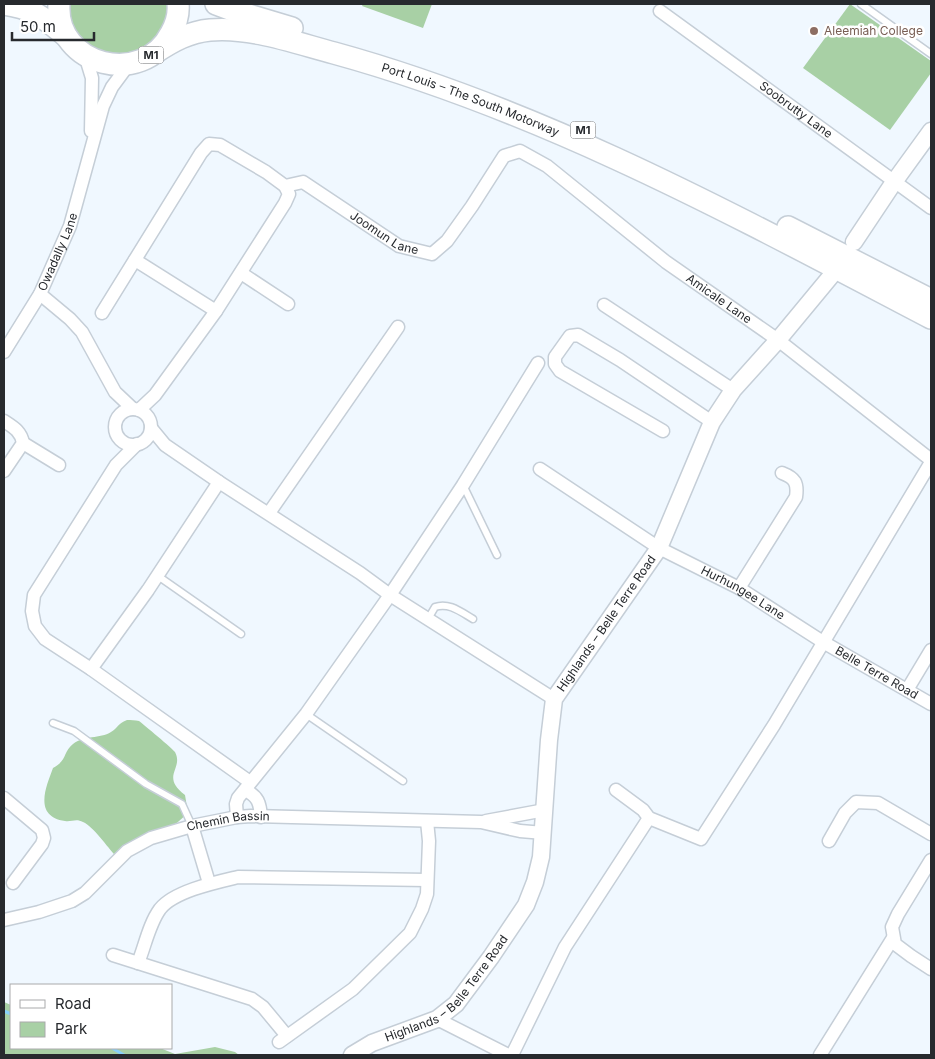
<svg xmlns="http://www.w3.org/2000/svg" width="935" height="1059" font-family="Inter,sans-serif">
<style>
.green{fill:#a8d0a5}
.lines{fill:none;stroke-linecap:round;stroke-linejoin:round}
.stream{stroke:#88d0fa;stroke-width:3}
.service-casing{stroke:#c5ced7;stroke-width:9}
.minor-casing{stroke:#c5ced7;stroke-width:15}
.tertiary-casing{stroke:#c5ced7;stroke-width:19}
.trunk-casing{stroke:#c5ced7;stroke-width:24}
.service{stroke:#fff;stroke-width:6}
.minor{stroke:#fff;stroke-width:12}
.tertiary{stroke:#fff;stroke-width:16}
.trunk{stroke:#fff;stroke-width:21}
.education-dot{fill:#8d6e63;stroke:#fff;stroke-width:2}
.labels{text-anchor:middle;stroke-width:5;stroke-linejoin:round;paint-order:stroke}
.shield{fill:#fff;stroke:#686a6d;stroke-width:1}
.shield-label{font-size:11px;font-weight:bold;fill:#272a2e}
.education-label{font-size:12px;fill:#785e54;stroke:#fff;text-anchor:start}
.street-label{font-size:12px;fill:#272a2e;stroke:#fff}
</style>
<rect width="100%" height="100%" fill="#f0f8ff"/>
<g class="green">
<path d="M69,4H169C170,54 100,74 75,30C71,22 70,13 69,4Z"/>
<path d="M363,4H432L423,28L362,6Z"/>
<path d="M850,4L931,61V73L890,130L803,68Z"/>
<path d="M127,720C131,720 135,720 139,721C143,724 173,749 175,752C184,769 160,776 185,795L188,813L159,839L116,856C107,847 94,827 83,822C76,818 72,822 65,821C33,816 46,787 53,768C67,761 63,752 73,744C84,735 100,739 111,732C118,728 117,724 127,720Z"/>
<path d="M4,1002L11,1005V1048H160L175,1054L215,1047L235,1052L239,1055H4Z"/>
</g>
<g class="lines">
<g class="stream">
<path d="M4,1011L11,1014"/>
<path d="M112,1048L124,1055"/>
</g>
<g class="service-casing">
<g id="service">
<path d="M861,4L931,54"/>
<path d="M463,485L497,555"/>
<path d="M158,576L241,634"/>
<path d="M428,619L435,607C449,602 461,612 473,619"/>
<path d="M306,714L403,781"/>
<path d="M53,723L74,731L146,784L182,804L192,826"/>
</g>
</g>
<g class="minor-casing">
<g id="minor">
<path id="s1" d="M660,11L931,208"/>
<path d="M85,55L92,78L91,131"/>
<path id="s2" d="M285,186L303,182L399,246L432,254L447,241L472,206L504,156L520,151L547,166L666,262L778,340L931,460"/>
<path d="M135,260L216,311"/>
<path d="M241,273L288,304"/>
<path d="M40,294L70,319L82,332L115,392L133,409"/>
<path d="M604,305L733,390"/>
<path d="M102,313L201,153L209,144L220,145L266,172L285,186L289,194L285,203L216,311L155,395L139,410"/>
<path id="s3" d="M4,352L40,294L70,226L103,106L112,87L129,64"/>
<circle cx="133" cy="427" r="18"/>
<path d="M4,421C13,427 21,431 23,443L4,471"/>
<path d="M151,428L165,445L219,482L360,573L390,595L554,699"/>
<path d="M663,431L560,371L555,364V357L570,336L578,335L620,360L712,422"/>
<path d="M23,443L59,465"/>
<path d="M137,444L116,465L34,595L32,611L35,626L45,639L91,669L250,782"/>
<path id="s4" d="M540,469L659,548L739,588L823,642L931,704"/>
<path d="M269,513L398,327"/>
<path d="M739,588L796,497C798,483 795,478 782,473"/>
<path d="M91,669L148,590L219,482"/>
<path d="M907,690L931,650"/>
<path d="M245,790C258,796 260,803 261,817"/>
<path d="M616,790L643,810L649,818L701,839L774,725L931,462"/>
<path d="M4,798L42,830L44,838L42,844L13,883"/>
<path d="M237,817L236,804L238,798L306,714L390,595L463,485L538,363"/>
<path d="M486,821L545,810"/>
<path d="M192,826L209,883"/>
<path d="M829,841L845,813L856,802L878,803L931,834"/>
<path d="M931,860L898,914L892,927L895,944L911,956L931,969"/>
<path id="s5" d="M4,920L39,912L72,901L85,893L127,851L151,838L192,826L237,817L251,816L481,822L520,831L544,833"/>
<path d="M113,955L252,999L263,1007L287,1036"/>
<path d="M138,963C145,946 149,924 160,909C174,891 217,882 238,877L427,880"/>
<path d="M437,1019L508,1055"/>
<path d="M279,1042L353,989L410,933L422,909L427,894L429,841L427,821"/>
<path d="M512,1055L565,947L649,818"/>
<path d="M820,1055L893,938"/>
</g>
</g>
<g class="tertiary-casing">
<g id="tertiary">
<path d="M854,242L894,182L931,131"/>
<path id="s6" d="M352,1055L372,1043L437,1019L456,1004L491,957L526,905L535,882L541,857L549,740L554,699L659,548L712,422L733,390L778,340L831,276"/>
</g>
</g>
<g class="trunk-casing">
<g id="trunk">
<path d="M4,4C33,8 44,18 66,36"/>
<path d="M59,4C55,66 143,88 171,33C176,24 179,14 178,4"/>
<path d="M216,4L232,10L292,28"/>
<path id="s7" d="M156,52C173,41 189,32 210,30C249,26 296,43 334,53C545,111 738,217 931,318"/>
<path d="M788,227L931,300"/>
</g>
</g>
<use href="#service" class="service"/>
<use href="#minor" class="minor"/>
<use href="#tertiary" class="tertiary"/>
<use href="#trunk" class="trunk"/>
</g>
<circle class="education-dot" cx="814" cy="31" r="5"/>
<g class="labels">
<g class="shield">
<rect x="138.5" y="46.5" width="25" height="17" rx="4"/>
<rect x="570.5" y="121.5" width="25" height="17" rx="4"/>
</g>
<g class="shield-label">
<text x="151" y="59">M1</text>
<text x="583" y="134">M1</text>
</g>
<g class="education-label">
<text x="824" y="35">Aleemiah College</text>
</g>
<g class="street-label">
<text dy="4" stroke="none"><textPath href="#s7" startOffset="330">Port Louis – The South Motorway</textPath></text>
<text dy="4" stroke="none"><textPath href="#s1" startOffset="168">Soobrutty Lane</textPath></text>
<text dy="4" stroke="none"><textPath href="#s2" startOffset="115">Joomun Lane</textPath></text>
<text dy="4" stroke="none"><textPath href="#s3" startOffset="114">Owadally Lane</textPath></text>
<text dy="4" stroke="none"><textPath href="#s2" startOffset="555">Amicale Lane</textPath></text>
<text dy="4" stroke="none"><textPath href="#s4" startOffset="238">Hurhungee Lane</textPath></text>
<text dy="4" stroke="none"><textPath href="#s6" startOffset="539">Highlands – Belle Terre Road</textPath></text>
<text dy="4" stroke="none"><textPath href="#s4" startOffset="394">Belle Terre Road</textPath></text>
<text dy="4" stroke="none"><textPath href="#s5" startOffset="252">Chemin Bassin</textPath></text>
<text dy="4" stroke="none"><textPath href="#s6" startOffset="119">Highlands – Belle Terre Road</textPath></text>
</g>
</g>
<rect width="935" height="1059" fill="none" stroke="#272a2e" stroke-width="10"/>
<rect x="10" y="984" width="162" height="65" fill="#ffffff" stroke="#a9aaab"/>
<rect x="20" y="1000" width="25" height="8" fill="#ffffff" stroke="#a9aaab"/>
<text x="55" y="1009" font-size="15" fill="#272a2e">Road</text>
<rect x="20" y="1022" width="25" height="15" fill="#a8d0a5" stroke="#a9aaab"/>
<text x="55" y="1034" font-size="15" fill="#272a2e">Park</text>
<path d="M12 32v8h82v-8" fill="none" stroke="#272a2e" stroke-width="2.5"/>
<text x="20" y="32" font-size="15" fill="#272a2e" stroke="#ffffff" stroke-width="4" paint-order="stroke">50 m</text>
</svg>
